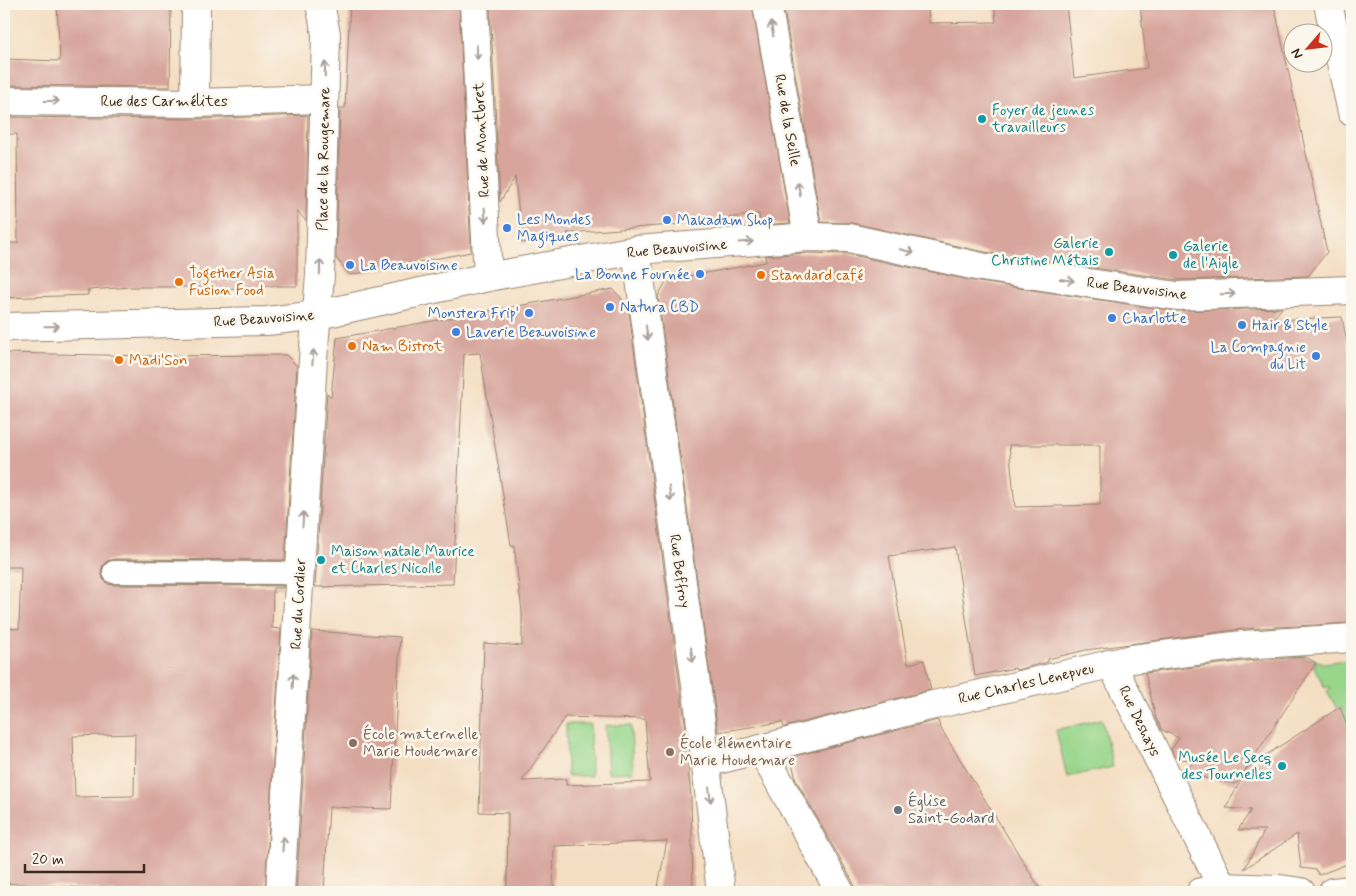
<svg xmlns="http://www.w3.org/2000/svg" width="1356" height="896" font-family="Mynerve,sans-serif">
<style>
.green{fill:#98d68b;stroke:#6a8054}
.building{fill:#d7a59c;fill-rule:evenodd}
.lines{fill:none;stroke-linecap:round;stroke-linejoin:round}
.service-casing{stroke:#988470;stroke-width:25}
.pedestrian-casing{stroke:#988470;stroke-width:30}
.minor-casing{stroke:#988470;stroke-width:30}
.tertiary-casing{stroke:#988470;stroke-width:30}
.service{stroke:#fff;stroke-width:22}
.pedestrian{stroke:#fff;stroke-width:28}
.minor{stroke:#fff;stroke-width:28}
.tertiary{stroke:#fff;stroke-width:28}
.oneway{stroke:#a79f9a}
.culture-dot{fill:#0f9aa8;stroke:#fbf7ec;stroke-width:2}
.shop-dot{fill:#3f7fe0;stroke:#fbf7ec;stroke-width:2}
.food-dot{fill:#e8710a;stroke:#fbf7ec;stroke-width:2}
.education-dot{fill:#8d6e63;stroke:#fbf7ec;stroke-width:2}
.worship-dot{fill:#6b7280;stroke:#fbf7ec;stroke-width:2}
.labels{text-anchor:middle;stroke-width:5;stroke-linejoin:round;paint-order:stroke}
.street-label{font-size:15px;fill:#3b2a1e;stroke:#fbf7ec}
.culture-label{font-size:15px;fill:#0d838f;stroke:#fbf7ec;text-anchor:start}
.shop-label{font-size:15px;fill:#366cbe;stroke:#fbf7ec;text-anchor:start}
.food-label{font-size:15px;fill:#c56008;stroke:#fbf7ec;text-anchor:start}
.education-label{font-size:15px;fill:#785e54;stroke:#fbf7ec;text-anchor:start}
.worship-label{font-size:15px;fill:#5b616d;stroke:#fbf7ec;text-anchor:start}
</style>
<rect width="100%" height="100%" fill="#fbf7ec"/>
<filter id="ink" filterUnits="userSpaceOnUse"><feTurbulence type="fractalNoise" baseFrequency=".02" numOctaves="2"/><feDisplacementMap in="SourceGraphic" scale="10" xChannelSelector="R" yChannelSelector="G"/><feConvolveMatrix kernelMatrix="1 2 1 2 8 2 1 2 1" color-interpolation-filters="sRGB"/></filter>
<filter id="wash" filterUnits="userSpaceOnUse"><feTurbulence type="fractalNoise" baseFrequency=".0096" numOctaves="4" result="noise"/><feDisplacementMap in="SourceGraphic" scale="20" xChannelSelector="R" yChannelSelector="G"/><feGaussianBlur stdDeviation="1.12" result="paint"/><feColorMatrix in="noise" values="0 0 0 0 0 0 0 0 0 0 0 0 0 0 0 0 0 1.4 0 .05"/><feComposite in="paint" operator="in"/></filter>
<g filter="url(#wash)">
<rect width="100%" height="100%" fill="#f4dec2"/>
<g class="green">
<path d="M1293,653L1324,663L1352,659V732L1351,733L1339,713L1342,711L1341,707L1337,709L1327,691L1330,689L1329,686L1325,688L1314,667L1316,663L1314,662L1311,665L1294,657Z"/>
<path d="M1102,719L1113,767L1067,777L1056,730Z"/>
<path d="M566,724H590L591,776H567Z"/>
<path d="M605,725H631L633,772L608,773Z"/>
</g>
<g id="blocks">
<g class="building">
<path d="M57,4H171L170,87L4,85V59L60,61Z"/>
<path d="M350,4H459L471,252L350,275L336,258L340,108H345Z"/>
<path d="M490,4H752L790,223L760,225L759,214L672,225L567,233L570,237L522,243L515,177L500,202Z"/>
<path d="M783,4H928L929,23L996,22L995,8L1011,7V4H1066L1074,78L1147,68L1140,4H1274L1327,252L1308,276L1178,280L984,252L852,223L821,222Z"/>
<path d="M308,115L306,221L297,211V286H261L203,291V287H131L88,290V295L4,298V243H18L17,134H4V117L195,119Z"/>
<path d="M808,253L847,254L979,282L1175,311L1282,308L1272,320L1342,317L1352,368V623L1241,629L1130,644L1086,650L1048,659V662L1016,670L1015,668L975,676L955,547L889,556L908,664L924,660L931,690L784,727L782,722L718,732L658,296L667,280L766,262L765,256ZM1009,445H1100V505L1015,507Z"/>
<path d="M613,289L628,306L682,701L687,737H685L691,798L693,892H657L667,841L554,846L553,892H507L508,813L479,812L484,643L522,646V612L514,545H511L480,353L464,354L453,584L315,587L327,393L331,397L337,338ZM565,717L645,719L650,782L566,785V779L522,781Z"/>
<path d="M4,353L151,356L286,355L297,366L285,560L114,559L107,561L103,565L101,571L103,579L108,584L114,585L283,586V588H273L272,628L281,629L265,892H99V889L4,883V628L19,629L21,567H4ZM135,734L134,796L75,797L73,736Z"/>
<path d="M312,631L400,637L391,809L329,807L324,892H296Z"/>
<path d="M1306,657L1316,663L1236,784L1183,774L1194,761L1176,758L1171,750L1179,738L1162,730L1156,718L1145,673L1244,661Z"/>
<path d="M1340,707L1352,739V862L1319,875L1316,870L1301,868L1297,834L1244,869L1265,830H1238L1251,810L1226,808L1248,767Z"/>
<path d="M938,720L940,727L1042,892H856L854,884L796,780L791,757Z"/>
</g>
</g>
</g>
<g filter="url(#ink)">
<use href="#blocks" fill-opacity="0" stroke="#988470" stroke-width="1"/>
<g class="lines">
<g class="service-casing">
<path id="service" d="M114,572L282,573L299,574"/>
</g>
<g class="pedestrian-casing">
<g id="pedestrian">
<path d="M767,4L808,237"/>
<path d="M195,103L324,99"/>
<path d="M636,250L698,699L721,892"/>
<path d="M318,315L488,277L636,250L808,237L849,238L981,267L1177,296L1352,290"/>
<path d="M1111,663L1222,887"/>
<path d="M761,749L840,892"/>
<path d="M706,763L925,707L1132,659L1243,645L1352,638"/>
<path d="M1201,892L1222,887L1280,889L1301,892"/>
<path d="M1333,892L1352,890"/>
</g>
</g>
<g class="minor-casing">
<g id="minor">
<path d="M474,4L488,277"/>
<path d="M4,101L195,103L196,4"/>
<path d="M4,327L267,321L318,315"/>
<path d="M280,892L313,359L320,275L326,34L320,4"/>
</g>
</g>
<g class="tertiary-casing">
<path id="tertiary" d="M1328,4L1352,112"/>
</g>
<use href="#service" class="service"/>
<use href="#pedestrian" class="pedestrian"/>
<use href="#minor" class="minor"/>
<use href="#tertiary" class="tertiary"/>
</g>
<defs><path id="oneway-shaft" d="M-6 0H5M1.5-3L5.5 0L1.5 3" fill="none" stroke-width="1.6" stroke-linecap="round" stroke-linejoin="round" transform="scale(1.25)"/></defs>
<g class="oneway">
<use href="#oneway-shaft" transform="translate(772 29) rotate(-100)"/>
<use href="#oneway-shaft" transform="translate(477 52) rotate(87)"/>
<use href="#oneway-shaft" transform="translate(325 69) rotate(-88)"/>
<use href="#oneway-shaft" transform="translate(52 101)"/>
<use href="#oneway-shaft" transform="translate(799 189) rotate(-100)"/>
<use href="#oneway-shaft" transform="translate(485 215) rotate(87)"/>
<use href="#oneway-shaft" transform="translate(746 242) rotate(-4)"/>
<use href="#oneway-shaft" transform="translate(907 251) rotate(13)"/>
<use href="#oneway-shaft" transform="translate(320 267) rotate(-89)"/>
<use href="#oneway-shaft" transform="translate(1067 280) rotate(8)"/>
<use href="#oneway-shaft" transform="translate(1228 294) rotate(-2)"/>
<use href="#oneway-shaft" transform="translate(52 326) rotate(-1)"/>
<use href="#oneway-shaft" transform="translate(647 333) rotate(82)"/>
<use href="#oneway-shaft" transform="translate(313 357) rotate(-85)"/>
<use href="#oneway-shaft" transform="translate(670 494) rotate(82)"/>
<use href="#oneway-shaft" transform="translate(303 519) rotate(-86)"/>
<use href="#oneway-shaft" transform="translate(692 655) rotate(82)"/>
<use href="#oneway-shaft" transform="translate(293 681) rotate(-87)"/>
<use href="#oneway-shaft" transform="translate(710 795) rotate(83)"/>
<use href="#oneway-shaft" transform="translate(283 844) rotate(-86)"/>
</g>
</g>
<g class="culture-dot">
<circle cx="982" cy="119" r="5"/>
<circle cx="1109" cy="252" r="5"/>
<circle cx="1173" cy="255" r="5"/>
<circle cx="321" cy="560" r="5"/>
<circle cx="1282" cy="766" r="5"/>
</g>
<g class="shop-dot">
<circle cx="667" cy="220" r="5"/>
<circle cx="507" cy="228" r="5"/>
<circle cx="350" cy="265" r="5"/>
<circle cx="700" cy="274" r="5"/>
<circle cx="610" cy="307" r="5"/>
<circle cx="529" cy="313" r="5"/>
<circle cx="1112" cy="318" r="5"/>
<circle cx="1242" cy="325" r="5"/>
<circle cx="456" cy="332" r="5"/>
<circle cx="1316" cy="356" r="5"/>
</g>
<g class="food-dot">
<circle cx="761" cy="275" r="5"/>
<circle cx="179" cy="282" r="5"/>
<circle cx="352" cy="346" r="5"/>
<circle cx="119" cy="360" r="5"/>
</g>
<g class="education-dot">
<circle cx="353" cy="743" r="5"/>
<circle cx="670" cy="752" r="5"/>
</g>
<circle class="worship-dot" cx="898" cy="810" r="5"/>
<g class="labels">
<g class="street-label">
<text x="164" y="106">Rue des Carmélites</text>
<text transform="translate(788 120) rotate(80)" y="5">Rue de la Seille</text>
<text transform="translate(481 140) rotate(-93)" y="5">Rue de Montbret</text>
<text transform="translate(323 159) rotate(-89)" y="5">Place de la Rougemare</text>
<text transform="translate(677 248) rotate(-5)" y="5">Rue Beauvoisine</text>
<text transform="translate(1137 288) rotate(7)" y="5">Rue Beauvoisine</text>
<text transform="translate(264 318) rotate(-4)" y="5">Rue Beauvoisine</text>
<text transform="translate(680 571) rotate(82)" y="5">Rue Beffroy</text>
<text transform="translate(298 604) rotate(-87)" y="5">Rue du Cordier</text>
<text transform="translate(1026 683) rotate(-13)" y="5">Rue Charles Lenepveu</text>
<text transform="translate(1140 721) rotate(64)" y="5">Rue Deshays</text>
</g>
<g class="culture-label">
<text x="992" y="115">Foyer de jeunes<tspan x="992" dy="17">travailleurs</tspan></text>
<text x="1099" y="248" text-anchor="end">Galerie<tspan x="1099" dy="17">Christine Métais</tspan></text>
<text x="1183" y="251">Galerie<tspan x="1183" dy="17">de l'Aigle</tspan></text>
<text x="331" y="556">Maison natale Maurice<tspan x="331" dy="17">et Charles Nicolle</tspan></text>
<text x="1272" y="762" text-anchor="end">Musée Le Secq<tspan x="1272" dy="17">des Tournelles</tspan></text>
</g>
<g class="shop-label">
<text x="517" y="224">Les Mondes<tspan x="517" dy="17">Magiques</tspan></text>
<text x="677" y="225">Makadam Shop</text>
<text x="360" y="270">La Beauvoisine</text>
<text x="690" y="279" text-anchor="end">La Bonne Fournée</text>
<text x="620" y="312">Natura CBD</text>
<text x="519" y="318" text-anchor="end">Monstera Frip'</text>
<text x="1122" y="323">Charlotte</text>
<text x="1252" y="330">Hair &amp; Style</text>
<text x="466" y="337">Laverie Beauvoisine</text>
<text x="1306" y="352" text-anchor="end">La Compagnie<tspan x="1306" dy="17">du Lit</tspan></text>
</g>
<g class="food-label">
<text x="189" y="278">Together Asia<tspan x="189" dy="17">Fusion Food</tspan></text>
<text x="771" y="280">Standard café</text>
<text x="362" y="351">Nam Bistrot</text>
<text x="129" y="365">Madi'Son</text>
</g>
<g class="education-label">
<text x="363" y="739">École maternelle<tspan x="363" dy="17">Marie Houdemare</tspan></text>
<text x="680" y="748">École élémentaire<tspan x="680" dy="17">Marie Houdemare</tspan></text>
</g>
<g class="worship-label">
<text x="908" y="806">Église<tspan x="908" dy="17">Saint-Godard</tspan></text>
</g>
</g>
<rect width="1356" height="896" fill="none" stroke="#fbf7ec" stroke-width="20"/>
<g transform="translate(1308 48) rotate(242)"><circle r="24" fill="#fbf7ec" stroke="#aea59a"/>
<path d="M0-4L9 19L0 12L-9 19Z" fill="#c8321e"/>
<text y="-8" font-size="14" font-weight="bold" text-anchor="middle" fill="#3b2a1e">N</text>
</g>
<path d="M25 864v8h119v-8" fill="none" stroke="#3b2a1e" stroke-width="2.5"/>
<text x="32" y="864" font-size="15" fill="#3b2a1e" stroke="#fbf7ec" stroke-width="4" paint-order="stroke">20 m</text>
</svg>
